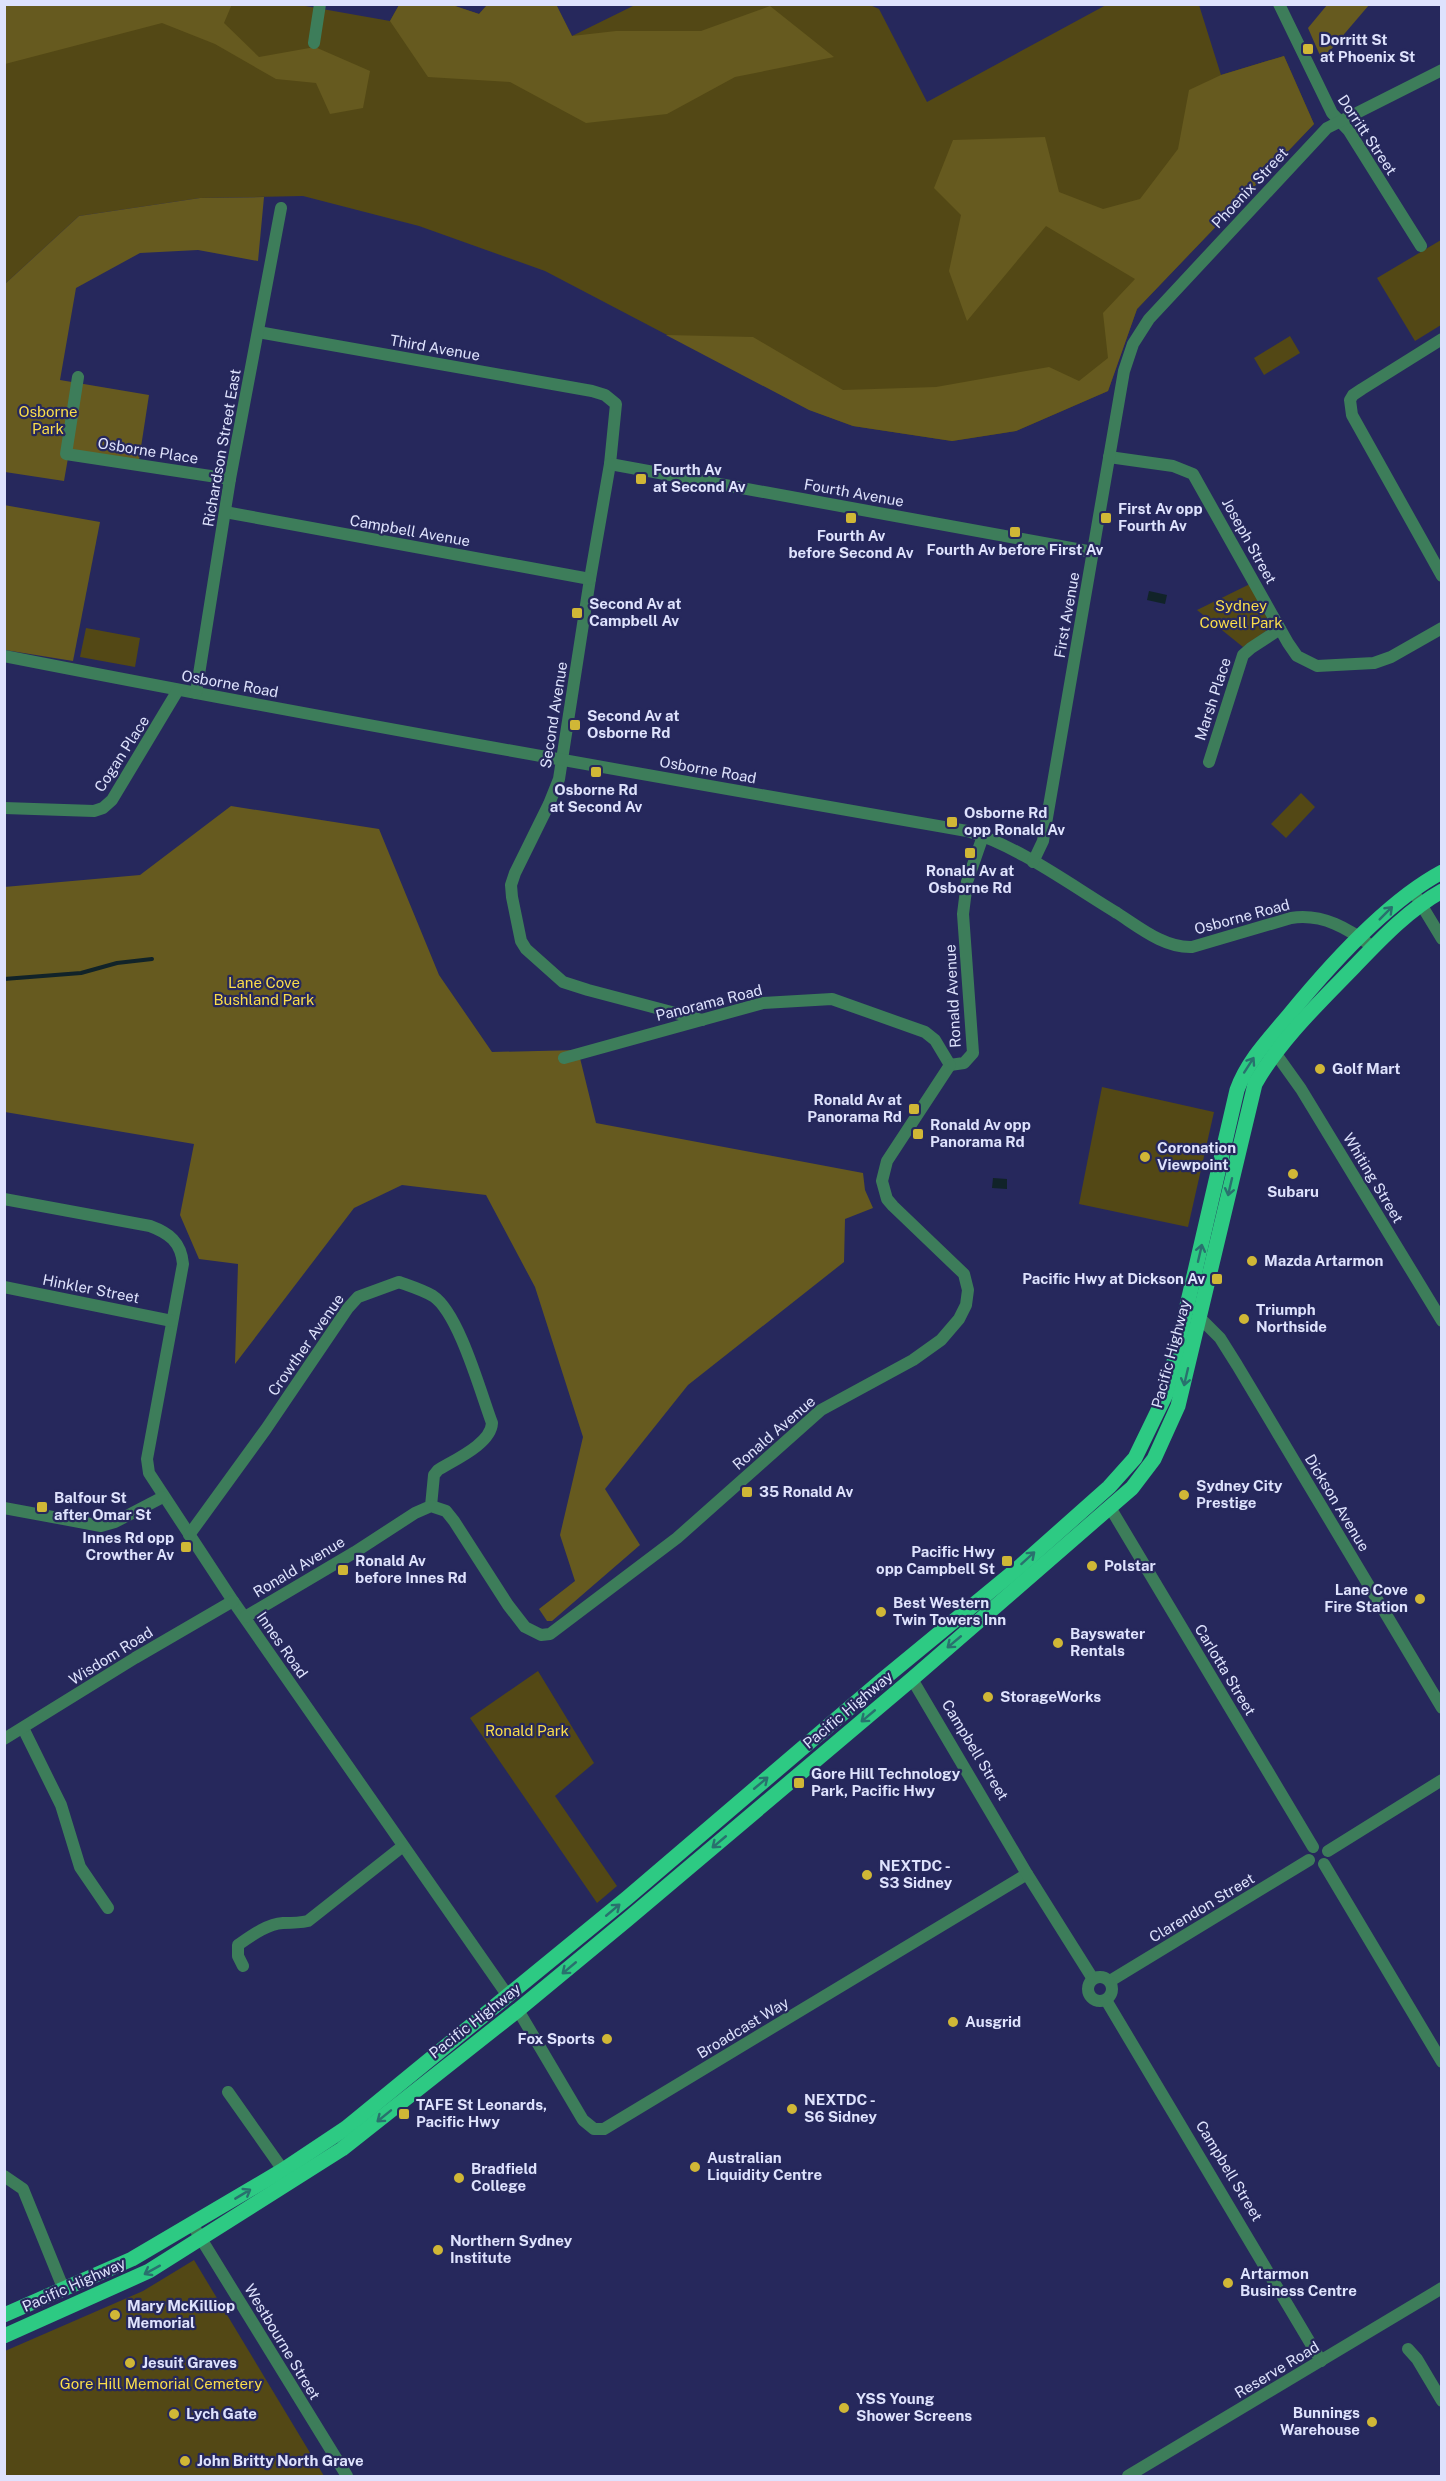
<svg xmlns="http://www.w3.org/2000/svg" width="1446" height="2481" font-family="'Public Sans',sans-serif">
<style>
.green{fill:#534815}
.forest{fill:#665a1f}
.water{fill:#112329}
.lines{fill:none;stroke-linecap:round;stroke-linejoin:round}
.stream{stroke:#112329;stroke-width:4}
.minor{stroke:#3d7d5a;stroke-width:12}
.tertiary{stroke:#3d7d5a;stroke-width:12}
.primary{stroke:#2dca83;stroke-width:15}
.oneway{stroke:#29716e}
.poi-dot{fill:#d0b736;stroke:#26285c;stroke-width:2}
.labels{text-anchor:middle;stroke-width:4.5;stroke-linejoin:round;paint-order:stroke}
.poi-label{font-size:15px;font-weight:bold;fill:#dee2fd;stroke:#26285c;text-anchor:start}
.street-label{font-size:15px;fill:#dee2fd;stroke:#26285c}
.park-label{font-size:15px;fill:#fadd4a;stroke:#26285c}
</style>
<rect width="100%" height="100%" fill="#26285c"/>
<g class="green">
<path d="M294,4L390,21L399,5H452L479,14L487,5H556L572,36L635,5H870L879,9L927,102L1106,5H1199L1221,75L1284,56L1314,124L1137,309L1108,391L1016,431L952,441L853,426L810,410L545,271L419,226L303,196L200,198L79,216L5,284V5Z"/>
<path d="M1441,240V325L1415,341L1377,278Z"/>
<path d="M1290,336L1300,353L1264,375L1254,358Z"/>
<path d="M1250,584L1269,622L1266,631L1243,647L1197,610Z"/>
<path d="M86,628L140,638L135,667L80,657Z"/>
<path d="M1301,793L1315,807L1286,838L1271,824Z"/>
<path d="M1102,1087L1214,1112L1188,1227L1079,1204Z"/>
<path d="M538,1671L594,1763L555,1796L617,1886L597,1903L470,1718Z"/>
<path d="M194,2260L324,2476H5V2351L143,2291Z"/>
</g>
<g class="forest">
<path d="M232,4L224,23L259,57L315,47L370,71L363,108L330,114L316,83L276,79L215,44L162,23L5,64V5Z"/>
<path d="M556,4L572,36L616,31H701L770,6L834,57L735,77L667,114L586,123L510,82L428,77L390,21L399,5H452L479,14L487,5Z"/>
<path d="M1327,5H1369L1322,60L1308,28Z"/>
<path d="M1284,56L1314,124L1137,309L1108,391L1016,431L952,441L853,426L809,410L666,335L753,337L843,390L936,387L1049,367L1079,381L1108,358L1103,313L1135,279L1046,226L967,321L949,271L961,215L934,188L953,140L1045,137L1059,192L1103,209L1140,199L1178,149L1189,90L1221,75Z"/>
<path d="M264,197L258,261L198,250L140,253L76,288L60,380L149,395L139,460L68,458L64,481L5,472V284L79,216L200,198Z"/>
<path d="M4,505L100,522L73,661L5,650Z"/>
<path d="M231,806L379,829L439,975L492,1052L578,1050L596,1123L863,1173L865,1190L873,1208L845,1219L844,1262L688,1385L605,1489L640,1545L552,1621H547L539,1609L575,1581L560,1535L583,1437L535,1287L486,1195L402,1185L354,1208L235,1364L238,1264L199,1259L180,1215L194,1144L5,1112L4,887L140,875Z"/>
</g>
<g class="water">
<path d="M1149,591L1167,595L1165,604L1147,600Z"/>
<path d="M993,1178L1007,1179V1189L992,1188Z"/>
</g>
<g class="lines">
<path class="stream" d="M4,979L81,973L117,963L152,959"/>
<g class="minor">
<path d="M1279,4L1332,113L1349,131L1421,246"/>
<path d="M314,43L320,4"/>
<path d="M258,332L592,391L605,395L616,404L610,464L590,579L559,779L549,804L515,873L511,885L512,897L521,941L526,949L563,982L588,990L702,1020"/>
<path d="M1442,339L1362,389L1353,395L1350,400L1352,415L1442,576"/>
<path d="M78,377L66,454L230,479"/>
<path d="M1109,457L1173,466L1193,474L1288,643L1297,656L1317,666L1374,663L1391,657L1442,628"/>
<path d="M610,464L1093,552"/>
<path d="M225,512L590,579"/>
<path d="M4,656C325,719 646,775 967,831C1017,845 1072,886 1117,913C1139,927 1164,948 1192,947L1291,918C1323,913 1349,929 1373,947"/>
<path d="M196,693L230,479L281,208"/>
<path d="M1209,762L1243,655L1251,648L1280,629"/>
<path d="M4,808L94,811L103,808L112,800L178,690"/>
<path d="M1033,862L1043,841L1124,371L1133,344L1149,319L1327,128L1442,70"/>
<path d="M1413,891L1442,939"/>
<path d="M1276,1054L1301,1089L1442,1321"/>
<path d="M564,1058L763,1003L832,999L925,1032L935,1040L950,1065"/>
<path d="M950,1065L964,1063L973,1053L963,914L967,882L983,836"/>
<path d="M4,1199L150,1226C169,1233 181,1242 183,1264L147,1459L149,1473L233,1601L508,1996"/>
<path d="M4,1287L172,1321"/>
<path d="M1200,1318L1220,1338L1237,1365L1442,1708"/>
<path d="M4,1508L101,1526L115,1522L163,1497"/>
<path d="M1111,1509L1313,1847"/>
<path d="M189,1535L266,1429L348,1308L358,1297L399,1282C410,1286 423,1290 433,1296C459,1313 481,1394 492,1423C491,1444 454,1460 438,1470L434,1475L431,1506"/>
<path d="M245,1617L355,1552L415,1513L431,1506L446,1511L454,1521L508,1605L525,1627L541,1635L550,1634L677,1538L821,1410L913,1360L941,1340L959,1319L966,1305L968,1290L964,1274L893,1206L887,1199L882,1181L887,1161L950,1065"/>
<path d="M23,1728L61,1805L80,1867L108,1908"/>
<path d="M4,1739L135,1658L233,1601"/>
<path d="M1328,1851L1442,1780"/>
<path d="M1324,1864L1442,2062"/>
<path d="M243,1966L238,1956V1945C251,1936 267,1924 283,1923C292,1923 299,1923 308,1921L403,1846"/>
<path d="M1110,1981L1309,1860"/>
<path d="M518,2010L583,2120L594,2129H604L1027,1874"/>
<path d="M228,2092L283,2170"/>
<path d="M4,2176L23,2189L64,2290"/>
<path d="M192,2224L347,2476"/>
<path d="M1408,2349L1417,2359L1442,2401"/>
</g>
<g class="tertiary">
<path d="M912,1679L1027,1874L1093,1979"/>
<circle cx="1100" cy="1989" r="12"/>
<path d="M1106,2000L1321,2361"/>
<path d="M1128,2476L1442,2288"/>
</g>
<g class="primary">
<path d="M4,2315L132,2259L283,2170L346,2128L627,1898L881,1681L1017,1569L1109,1487L1135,1458L1167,1392L1237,1090C1248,1060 1269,1039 1289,1015C1329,966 1386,902 1442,872"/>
<path d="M4,2336L149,2271L342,2149L518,2010L628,1919L912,1679L1132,1488L1154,1459L1178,1406L1255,1084C1280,1040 1319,1003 1354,967C1380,940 1408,910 1442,891"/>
</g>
</g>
<defs><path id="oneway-shaft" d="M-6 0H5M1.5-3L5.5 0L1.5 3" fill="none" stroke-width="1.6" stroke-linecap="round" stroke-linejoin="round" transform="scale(1.5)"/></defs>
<g class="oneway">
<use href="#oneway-shaft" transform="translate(1386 913) rotate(-45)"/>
<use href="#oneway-shaft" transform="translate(1249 1065) rotate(-57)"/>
<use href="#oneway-shaft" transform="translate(1230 1187) rotate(103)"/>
<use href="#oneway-shaft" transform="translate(1200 1253) rotate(-77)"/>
<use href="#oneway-shaft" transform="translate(1186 1377) rotate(103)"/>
<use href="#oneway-shaft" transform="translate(1028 1558) rotate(-42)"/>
<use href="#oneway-shaft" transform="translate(954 1642) rotate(140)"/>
<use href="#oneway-shaft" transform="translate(868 1716) rotate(140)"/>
<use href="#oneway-shaft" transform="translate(761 1783) rotate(-40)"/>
<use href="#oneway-shaft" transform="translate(719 1842) rotate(140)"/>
<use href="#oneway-shaft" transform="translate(613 1910) rotate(-40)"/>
<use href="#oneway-shaft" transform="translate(569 1968) rotate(140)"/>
<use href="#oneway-shaft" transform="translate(384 2116) rotate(141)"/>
<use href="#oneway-shaft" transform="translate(243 2194) rotate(-31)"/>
<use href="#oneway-shaft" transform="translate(152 2270) rotate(151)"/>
</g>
<g class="poi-dot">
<rect x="1302" y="43" width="12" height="12" rx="3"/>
<rect x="635" y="473" width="12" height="12" rx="3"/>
<rect x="845" y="512" width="12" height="12" rx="3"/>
<rect x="1100" y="512" width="12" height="12" rx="3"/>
<rect x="1009" y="526" width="12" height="12" rx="3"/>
<rect x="571" y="607" width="12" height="12" rx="3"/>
<rect x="569" y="719" width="12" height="12" rx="3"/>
<rect x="590" y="766" width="12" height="12" rx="3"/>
<rect x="946" y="816" width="12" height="12" rx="3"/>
<rect x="964" y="847" width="12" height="12" rx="3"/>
<circle cx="1320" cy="1069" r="6"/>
<rect x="908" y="1103" width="12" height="12" rx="3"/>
<rect x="912" y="1128" width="12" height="12" rx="3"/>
<circle cx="1145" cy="1157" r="6"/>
<circle cx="1293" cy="1174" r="6"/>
<circle cx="1252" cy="1261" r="6"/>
<rect x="1211" y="1273" width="12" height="12" rx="3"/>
<circle cx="1244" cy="1319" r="6"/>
<rect x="741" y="1486" width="12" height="12" rx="3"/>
<circle cx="1184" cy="1495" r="6"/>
<rect x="36" y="1501" width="12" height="12" rx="3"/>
<rect x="180" y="1541" width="12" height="12" rx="3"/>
<rect x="1001" y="1555" width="12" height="12" rx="3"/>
<circle cx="1092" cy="1566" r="6"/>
<rect x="337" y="1564" width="12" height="12" rx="3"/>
<circle cx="1420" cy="1599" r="6"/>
<circle cx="881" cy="1612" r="6"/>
<circle cx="1058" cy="1643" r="6"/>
<circle cx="988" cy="1697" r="6"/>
<rect x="793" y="1777" width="12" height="12" rx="3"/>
<circle cx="867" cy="1875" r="6"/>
<circle cx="953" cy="2022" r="6"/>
<circle cx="607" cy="2039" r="6"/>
<circle cx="792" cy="2109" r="6"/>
<rect x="398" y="2108" width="12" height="12" rx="3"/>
<circle cx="695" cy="2167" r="6"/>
<circle cx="459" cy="2178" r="6"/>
<circle cx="438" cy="2250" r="6"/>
<circle cx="1228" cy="2283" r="6"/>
<circle cx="115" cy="2315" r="6"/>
<circle cx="130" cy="2363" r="6"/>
<circle cx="844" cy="2408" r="6"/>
<circle cx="174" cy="2414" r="6"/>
<circle cx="1372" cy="2422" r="6"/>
<circle cx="185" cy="2461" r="6"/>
</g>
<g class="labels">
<g class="poi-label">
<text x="1320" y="45">Dorritt St<tspan x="1320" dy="17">at Phoenix St</tspan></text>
<text x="653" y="475">Fourth Av<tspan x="653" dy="17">at Second Av</tspan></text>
<text x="1118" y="514">First Av opp<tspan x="1118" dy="17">Fourth Av</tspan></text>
<text x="851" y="541" text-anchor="middle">Fourth Av<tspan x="851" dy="17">before Second Av</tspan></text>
<text x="1015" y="555" text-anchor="middle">Fourth Av before First Av</text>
<text x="589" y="609">Second Av at<tspan x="589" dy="17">Campbell Av</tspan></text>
<text x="587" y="721">Second Av at<tspan x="587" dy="17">Osborne Rd</tspan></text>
<text x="596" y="795" text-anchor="middle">Osborne Rd<tspan x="596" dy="17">at Second Av</tspan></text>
<text x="964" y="818">Osborne Rd<tspan x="964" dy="17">opp Ronald Av</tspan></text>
<text x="970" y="876" text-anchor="middle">Ronald Av at<tspan x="970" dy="17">Osborne Rd</tspan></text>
<text x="1332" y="1074">Golf Mart</text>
<text x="902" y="1105" text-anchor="end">Ronald Av at<tspan x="902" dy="17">Panorama Rd</tspan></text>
<text x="930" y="1130">Ronald Av opp<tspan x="930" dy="17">Panorama Rd</tspan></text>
<text x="1157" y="1153">Coronation<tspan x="1157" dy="17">Viewpoint</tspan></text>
<text x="1293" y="1197" text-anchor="middle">Subaru</text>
<text x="1264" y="1266">Mazda Artarmon</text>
<text x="1205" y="1284" text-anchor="end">Pacific Hwy at Dickson Av</text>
<text x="1256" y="1315">Triumph<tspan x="1256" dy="17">Northside</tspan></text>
<text x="1196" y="1491">Sydney City<tspan x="1196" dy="17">Prestige</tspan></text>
<text x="759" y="1497">35 Ronald Av</text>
<text x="54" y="1503">Balfour St<tspan x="54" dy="17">after Omar St</tspan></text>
<text x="174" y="1543" text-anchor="end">Innes Rd opp<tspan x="174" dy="17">Crowther Av</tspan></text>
<text x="995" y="1557" text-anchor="end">Pacific Hwy<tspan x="995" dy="17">opp Campbell St</tspan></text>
<text x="355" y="1566">Ronald Av<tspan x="355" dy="17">before Innes Rd</tspan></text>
<text x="1104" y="1571">Polstar</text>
<text x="1408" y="1595" text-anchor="end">Lane Cove<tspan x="1408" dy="17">Fire Station</tspan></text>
<text x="893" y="1608">Best Western<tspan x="893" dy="17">Twin Towers Inn</tspan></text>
<text x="1070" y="1639">Bayswater<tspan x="1070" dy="17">Rentals</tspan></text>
<text x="1000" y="1702">StorageWorks</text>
<text x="811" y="1779">Gore Hill Technology<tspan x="811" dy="17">Park, Pacific Hwy</tspan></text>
<text x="879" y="1871">NEXTDC -<tspan x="879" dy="17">S3 Sidney</tspan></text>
<text x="965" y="2027">Ausgrid</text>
<text x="595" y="2044" text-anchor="end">Fox Sports</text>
<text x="804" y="2105">NEXTDC -<tspan x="804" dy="17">S6 Sidney</tspan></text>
<text x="416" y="2110">TAFE St Leonards,<tspan x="416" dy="17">Pacific Hwy</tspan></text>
<text x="707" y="2163">Australian<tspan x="707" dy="17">Liquidity Centre</tspan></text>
<text x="471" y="2174">Bradfield<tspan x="471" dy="17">College</tspan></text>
<text x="450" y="2246">Northern Sydney<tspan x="450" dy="17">Institute</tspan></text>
<text x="1240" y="2279">Artarmon<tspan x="1240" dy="17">Business Centre</tspan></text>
<text x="127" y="2311">Mary McKilliop<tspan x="127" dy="17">Memorial</tspan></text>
<text x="142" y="2368">Jesuit Graves</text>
<text x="856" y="2404">YSS Young<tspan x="856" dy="17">Shower Screens</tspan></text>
<text x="1360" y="2418" text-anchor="end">Bunnings<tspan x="1360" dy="17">Warehouse</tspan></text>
<text x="186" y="2419">Lych Gate</text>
<text x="197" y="2466">John Britty North Grave</text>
</g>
<g class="street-label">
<text transform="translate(1367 135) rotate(56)" y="5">Dorritt Street</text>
<text transform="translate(1250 188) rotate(-47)" y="5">Phoenix Street</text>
<text transform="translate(435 348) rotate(10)" y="5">Third Avenue</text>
<text transform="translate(222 448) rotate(-80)" y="5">Richardson Street East</text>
<text transform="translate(148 451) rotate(9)" y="5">Osborne Place</text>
<text transform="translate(854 493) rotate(10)" y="5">Fourth Avenue</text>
<text transform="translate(410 531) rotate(10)" y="5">Campbell Avenue</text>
<text transform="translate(1249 541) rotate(61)" y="5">Joseph Street</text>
<text transform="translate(1067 615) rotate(-80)" y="5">First Avenue</text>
<text transform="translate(230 684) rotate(10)" y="5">Osborne Road</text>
<text transform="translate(1213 699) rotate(-72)" y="5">Marsh Place</text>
<text transform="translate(554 715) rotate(-81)" y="5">Second Avenue</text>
<text transform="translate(122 754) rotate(-57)" y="5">Cogan Place</text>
<text transform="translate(708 770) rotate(10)" y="5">Osborne Road</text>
<text transform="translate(1242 917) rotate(-15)" y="5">Osborne Road</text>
<text transform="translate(953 996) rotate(-93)" y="5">Ronald Avenue</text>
<text transform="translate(709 1003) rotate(-14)" y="5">Panorama Road</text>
<text transform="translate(1373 1178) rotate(59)" y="5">Whiting Street</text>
<text transform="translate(91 1289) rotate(11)" y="5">Hinkler Street</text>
<text transform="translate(306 1345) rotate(-55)" y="5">Crowther Avenue</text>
<text transform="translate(1171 1354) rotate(-75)" y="5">Pacific Highway</text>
<text transform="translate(774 1433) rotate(-41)" y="5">Ronald Avenue</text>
<text transform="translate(1337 1503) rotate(59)" y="5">Dickson Avenue</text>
<text transform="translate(299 1567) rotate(-31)" y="5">Ronald Avenue</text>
<text transform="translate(282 1645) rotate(55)" y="5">Innes Road</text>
<text transform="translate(111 1656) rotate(-32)" y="5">Wisdom Road</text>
<text transform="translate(1225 1670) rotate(59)" y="5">Carlotta Street</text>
<text transform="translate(848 1710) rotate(-40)" y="5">Pacific Highway</text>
<text transform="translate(975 1750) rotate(59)" y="5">Campbell Street</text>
<text transform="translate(1202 1908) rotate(-31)" y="5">Clarendon Street</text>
<text transform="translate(475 2021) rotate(-38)" y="5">Pacific Highway</text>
<text transform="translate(743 2028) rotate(-31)" y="5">Broadcast Way</text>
<text transform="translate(1229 2171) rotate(59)" y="5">Campbell Street</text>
<text transform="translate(74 2285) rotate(-24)" y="5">Pacific Highway</text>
<text transform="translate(282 2342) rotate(59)" y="5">Westbourne Street</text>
<text transform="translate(1277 2370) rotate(-31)" y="5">Reserve Road</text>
</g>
<g class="park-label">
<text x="48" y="417">Osborne<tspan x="48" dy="17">Park</tspan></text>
<text x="1241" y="611">Sydney<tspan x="1241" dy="17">Cowell Park</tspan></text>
<text x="264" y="988">Lane Cove<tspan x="264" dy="17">Bushland Park</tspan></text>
<text x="527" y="1736">Ronald Park</text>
<text x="161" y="2389">Gore Hill Memorial Cemetery</text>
</g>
</g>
<rect width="1446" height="2481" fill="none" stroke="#dee2fd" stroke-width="12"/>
</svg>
